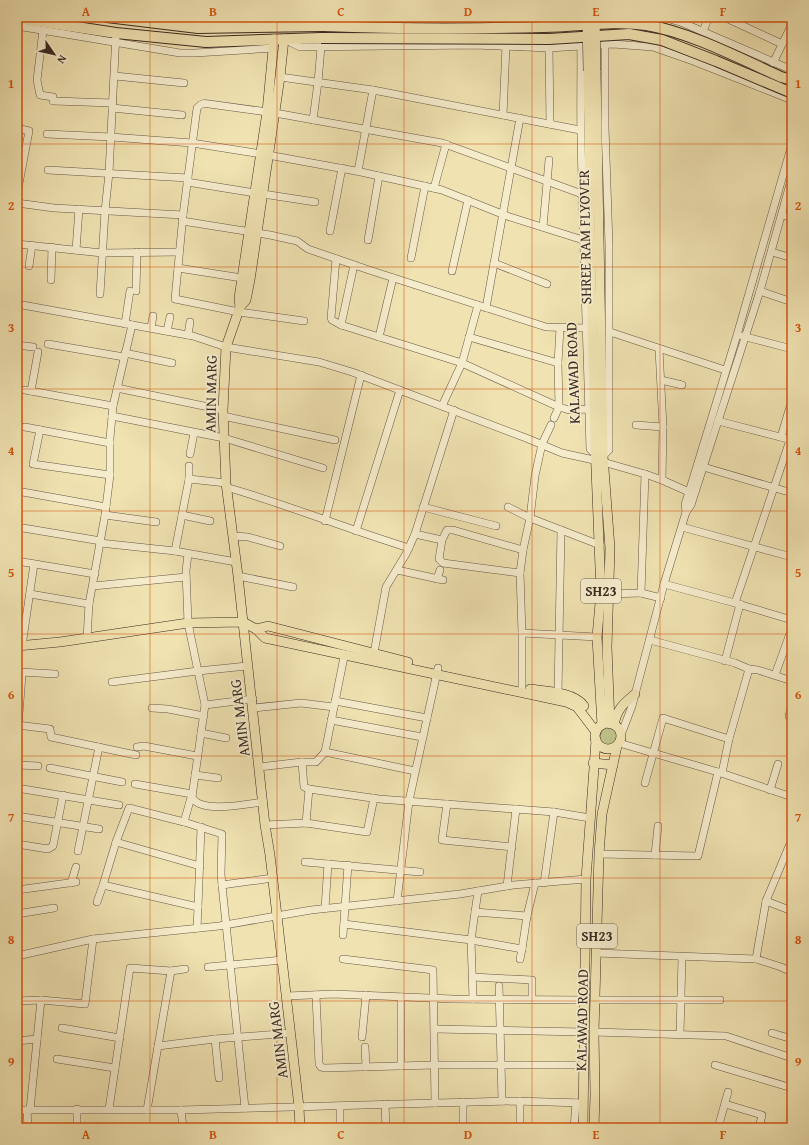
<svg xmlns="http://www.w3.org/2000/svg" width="809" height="1145" font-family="'Gentium Book Plus',serif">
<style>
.green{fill:#bec288;stroke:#7c7655}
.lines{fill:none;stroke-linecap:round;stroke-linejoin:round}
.minor-casing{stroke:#675746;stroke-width:8}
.major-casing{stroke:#392922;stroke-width:10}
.highway-casing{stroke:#392922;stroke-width:12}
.minor{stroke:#f5eccc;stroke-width:7}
.major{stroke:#f0e2b1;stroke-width:9}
.highway{stroke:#f0e2b1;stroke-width:10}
.major-bridge-casing{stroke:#392922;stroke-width:10;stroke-linecap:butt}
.highway-bridge-casing{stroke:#392922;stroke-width:12;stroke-linecap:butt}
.major-bridge{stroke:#f0e2b1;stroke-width:9}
.highway-bridge{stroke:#f0e2b1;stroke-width:10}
.grid{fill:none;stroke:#d6540e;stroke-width:1;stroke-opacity:0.55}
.labels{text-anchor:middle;stroke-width:3.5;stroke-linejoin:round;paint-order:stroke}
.shield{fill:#f5eccc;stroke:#716455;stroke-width:1}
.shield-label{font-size:14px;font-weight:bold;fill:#392922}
.street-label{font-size:15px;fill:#392922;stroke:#f5eccc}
.neatline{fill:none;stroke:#d6540e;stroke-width:1.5}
.grid-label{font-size:13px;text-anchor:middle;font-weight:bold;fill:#d6540e}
</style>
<rect width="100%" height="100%" fill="#f0e2b1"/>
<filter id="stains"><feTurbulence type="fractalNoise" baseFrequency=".005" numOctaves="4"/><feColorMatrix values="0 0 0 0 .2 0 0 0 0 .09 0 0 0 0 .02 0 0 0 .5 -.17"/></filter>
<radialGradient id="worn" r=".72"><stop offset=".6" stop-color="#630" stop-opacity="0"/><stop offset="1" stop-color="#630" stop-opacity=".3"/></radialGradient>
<path class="green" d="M606,726H608L616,729C623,761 585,748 606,726Z"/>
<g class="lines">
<g class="minor-casing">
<g id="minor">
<path d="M158,17L215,21L244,20"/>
<path d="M580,17C582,56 580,96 581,135C583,240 587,345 590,449L596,455"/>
<path d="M663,17L683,23L792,70"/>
<path d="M724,17L782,44"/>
<path d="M289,25L306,17L473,18L541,17"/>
<path d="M17,26L180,53H195L274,48"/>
<path d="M43,30L37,80L40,95L53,97"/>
<path d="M703,31L709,17"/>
<path d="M286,40L300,47L475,45L549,48L613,44L653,47L693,61L792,100"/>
<path d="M549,48L550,124"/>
<path d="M773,63L792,24"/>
<path d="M115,76L184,83"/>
<path d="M280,77L373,90L358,171"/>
<path d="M373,90L580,130"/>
<path d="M53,101L113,103"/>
<path d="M112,108L182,115"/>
<path d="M503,115L506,46"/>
<path d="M313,120L318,82L321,47"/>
<path d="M17,128L29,131L17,194"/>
<path d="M47,134L111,137L192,143L268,155L361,172L442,190L507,216L583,240"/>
<path d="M48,170L188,178"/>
<path d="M187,182L255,193"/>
<path d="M434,188L446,144"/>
<path d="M263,194L315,202"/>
<path d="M17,203L54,208L183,215"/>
<path d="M782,215L792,218"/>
<path d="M182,221L270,235L297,241L308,249L369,270L546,327L585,328"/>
<path d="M543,227L549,160"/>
<path d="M330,231L342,168"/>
<path d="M368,240L379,176"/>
<path d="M17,244L102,253L179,252"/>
<path d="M76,250L79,209"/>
<path d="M772,252L792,258"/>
<path d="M411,258L425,186"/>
<path d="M336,259L331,318L332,320L341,325"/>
<path d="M494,263L547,284"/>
<path d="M354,265L341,325L462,363L559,407L554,418"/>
<path d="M29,266L32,245"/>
<path d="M178,268L242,278"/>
<path d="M452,271L468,200"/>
<path d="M51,280L52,247"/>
<path d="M136,291L137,252"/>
<path d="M760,291L792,302"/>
<path d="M100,294L105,211L109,173L116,33"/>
<path d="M17,304L193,336L226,347L319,362L352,372L526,438L562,453L603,462L645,474L662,480L689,492"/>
<path d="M486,308L520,118"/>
<path d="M304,321L239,312L175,299L183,215L197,108C201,103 204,103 209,104L275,113L442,143L582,194"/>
<path d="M125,324L130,291"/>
<path d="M151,328L153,316"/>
<path d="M560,328L558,363L559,407L569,410L589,409"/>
<path d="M167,331L170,317"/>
<path d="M610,332L725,370"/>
<path d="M188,335L190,322"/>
<path d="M742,336L792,349"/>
<path d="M379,337L393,278"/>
<path d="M469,337L558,363"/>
<path d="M48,344L124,357"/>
<path d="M17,345L33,347"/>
<path d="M659,349L663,427L662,480"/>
<path d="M125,353L172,363"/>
<path d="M661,380L682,385"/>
<path d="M117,388L223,410"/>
<path d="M25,390L113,406"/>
<path d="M31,391L38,352"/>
<path d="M442,406L462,363L478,305"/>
<path d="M112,416L224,438L323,468"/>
<path d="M223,416L335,440"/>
<path d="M718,421L792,440"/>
<path d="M636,425L663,427"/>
<path d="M25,427L110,443"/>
<path d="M40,430L33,464L110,475"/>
<path d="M781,437L792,400"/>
<path d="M190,454L194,433"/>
<path d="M603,456L609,450V245L605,127V17"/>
<path d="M700,466L792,493"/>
<path d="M189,479V466"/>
<path d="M226,487C288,505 347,529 409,548"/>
<path d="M17,491L106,507"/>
<path d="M423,507L496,526"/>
<path d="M508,507L530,518L600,545"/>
<path d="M686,512L685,504L689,492L737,335L792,144"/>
<path d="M105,515L156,522"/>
<path d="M182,515L189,479L226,483"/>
<path d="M210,521L182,515L175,551L236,562"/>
<path d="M325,521L361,375"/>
<path d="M17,527L101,541"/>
<path d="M682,527L792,557"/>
<path d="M356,531L400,390"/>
<path d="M415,534L442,540"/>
<path d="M233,536L248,537L280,546"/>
<path d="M100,543L175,551"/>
<path d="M188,554L186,571L188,623L205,705L192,797C200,814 247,804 263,802"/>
<path d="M17,561L95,574"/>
<path d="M397,570L443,580"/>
<path d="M520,573L443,563L439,559L442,540L447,530H453L523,550"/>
<path d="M238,576L293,587"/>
<path d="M437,579L440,570"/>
<path d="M664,584L735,603L792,620"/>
<path d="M93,586L186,577"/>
<path d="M641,593L661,598"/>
<path d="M30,594L89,604"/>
<path d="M609,594L641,593L645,474"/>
<path d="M735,603L790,440"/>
<path d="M522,633L520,573L523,550L530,518L535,476L542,444L551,425"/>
<path d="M87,638L89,604L105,515L110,475V438L113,406L132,325"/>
<path d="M650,640L735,663L749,669"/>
<path d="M22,646L34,564"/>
<path d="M374,653L386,587L406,554L415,534L454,410"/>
<path d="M725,661L740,604"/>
<path d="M17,670L20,672L22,675L17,740"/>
<path d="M20,672L55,674"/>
<path d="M775,675L792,628"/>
<path d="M112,682L198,671L247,666"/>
<path d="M522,687V633L597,637"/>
<path d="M558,693L561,530"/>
<path d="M335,701L427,718"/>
<path d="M205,705L253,699"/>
<path d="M152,708L168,709L204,716"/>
<path d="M253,708L301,703L334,707"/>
<path d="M789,716L792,704"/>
<path d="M331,720L422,737"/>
<path d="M17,725L50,729L51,737L136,755"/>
<path d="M201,733L226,738"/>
<path d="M621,735L632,706L664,584L686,512L691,505L760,291L792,177"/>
<path d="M619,743L718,772L792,797"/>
<path d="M137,747L144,746L197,756"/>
<path d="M325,752L415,771"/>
<path d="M302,762H316L325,752L344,657"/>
<path d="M17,763L19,765L38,766"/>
<path d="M259,767L302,762L304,787L309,789L379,799L554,812L590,818"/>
<path d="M50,768L122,782"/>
<path d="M722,773L729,739L749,669L758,670L792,681"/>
<path d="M195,775L218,778"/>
<path d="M645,783L663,718L729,739"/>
<path d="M135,784L192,794L184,822"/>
<path d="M17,788L119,805"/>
<path d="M770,790L778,764"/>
<path d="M447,804L442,840L512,847"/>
<path d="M17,816L99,829"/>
<path d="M306,823L309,789"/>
<path d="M265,825L306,823L367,832L374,798"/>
<path d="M116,842L200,866"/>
<path d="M17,844L48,849L53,846L63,795"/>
<path d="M78,851L99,747"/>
<path d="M599,854L698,856L718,772"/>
<path d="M655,855L658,826"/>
<path d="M305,862L420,872"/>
<path d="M71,883L76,867"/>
<path d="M544,883L554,812"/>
<path d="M103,885L116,842L129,808L184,822L222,834L221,874L222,885"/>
<path d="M507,886L516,809"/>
<path d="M17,890L76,882"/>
<path d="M397,901L409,801L438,668"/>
<path d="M766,901L792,911"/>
<path d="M97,902L103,885L198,907L197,928"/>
<path d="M198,907L201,827"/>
<path d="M325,908L328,864"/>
<path d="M475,912L527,916"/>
<path d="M17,914L54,908"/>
<path d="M344,924L471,940L522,949L527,916L535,883"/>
<path d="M343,935L348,865"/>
<path d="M596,953L756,959L781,967L792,972"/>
<path d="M17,956L93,939L219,926L311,910L460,894L513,885L586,879"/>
<path d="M343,959L433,970L435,1103"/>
<path d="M520,959L522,949"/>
<path d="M756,959L766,901L792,839"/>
<path d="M208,967L282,960"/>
<path d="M473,977L532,980V1000"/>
<path d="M499,986L502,1101"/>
<path d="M316,995L319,1064L321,1067L324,1068L435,1065H584"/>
<path d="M287,996L334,994L453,999L584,1000"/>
<path d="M473,999L471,940L478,891"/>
<path d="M595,1000H720"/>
<path d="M17,1001L41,1000L85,1004L93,939"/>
<path d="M62,1028L120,1038"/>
<path d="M435,1029L584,1032"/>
<path d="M594,1032L726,1036L792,1058"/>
<path d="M772,1033L792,1039"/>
<path d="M680,1034L682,957"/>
<path d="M362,1037L366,995"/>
<path d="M215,1039L219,1078"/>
<path d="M17,1041L37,1039"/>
<path d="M158,1046L171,971"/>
<path d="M365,1047L366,1067"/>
<path d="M57,1059L115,1068"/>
<path d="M715,1065L792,1088"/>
<path d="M401,1066V997"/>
<path d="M463,1102V1128"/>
<path d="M385,1104L386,1128"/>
<path d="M725,1104L762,1115L759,1128"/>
<path d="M340,1106V1128"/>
<path d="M245,1108L222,885L273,878"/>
<path d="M109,1109L130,968L171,971L185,969"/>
<path d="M17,1110H181L514,1101L583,1103"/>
<path d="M27,1110L28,1128"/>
<path d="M30,1110L41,1000"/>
<path d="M147,1110L158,1046L215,1039L291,1033"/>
<path d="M181,1110L183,1128"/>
<path d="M77,1128V1109"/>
<path d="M520,1128V1101"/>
<path d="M574,1128L576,1103"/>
<path d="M718,1128L728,1092"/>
</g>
</g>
<g class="major-casing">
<g id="major">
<path d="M284,39L280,77L250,280L246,300L240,307L226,347L223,410L226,483L238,576L265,825L270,855L299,1107L300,1128"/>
<path d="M588,71L591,275L595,444L601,592L597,637L602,725"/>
<path d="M596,71L603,456L610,548L607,647L610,724"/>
<path d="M240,307L239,298L267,112L274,39"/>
<path d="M256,629L268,626L408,662"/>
<path d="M17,646L60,642L188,623L243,622L256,629L265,638L566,702L577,707L596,732"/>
<path d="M530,689C545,691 575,692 584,706"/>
<circle cx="608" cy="736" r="13"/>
<path d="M614,725C617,709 623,704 635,694"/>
<path d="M593,763L613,765"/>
<path d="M583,1128L586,879L596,740"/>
<path d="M594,1128L595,1095L594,1032L599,854L602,814L617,746"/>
</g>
</g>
<g class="highway-casing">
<g id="highway">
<path d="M107,17L198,28L323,26"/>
<path d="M17,18L116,33L206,42L321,38"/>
</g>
</g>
<use href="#minor" class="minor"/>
<use href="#major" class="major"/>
<use href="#highway" class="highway"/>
<g class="major-bridge-casing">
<g id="major-bridge">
<path d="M587,17L588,71"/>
<path d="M595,17L596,71"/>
</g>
</g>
<g class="highway-bridge-casing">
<g id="highway-bridge">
<path d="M323,26C397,29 470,29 544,27C578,27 612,20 646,25C690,32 741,59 781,77L792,80"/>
<path d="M321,38L549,39L629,34L662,40L716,61L792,93"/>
</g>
</g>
<use href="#major-bridge" class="major-bridge"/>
<use href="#highway-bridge" class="highway-bridge"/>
</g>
<path class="grid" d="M150,17V1128M277,17V1128M404,17V1128M532,17V1128M660,17V1128M17,144H792M17,267H792M17,389H792M17,511H792M17,634H792M17,756H792M17,878H792M17,1001H792"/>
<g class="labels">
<g class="shield">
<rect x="581" y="579" width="40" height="24" rx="3"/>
<rect x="577" y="924" width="40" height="24" rx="3"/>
</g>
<g class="shield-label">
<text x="601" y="596">SH23</text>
<text x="597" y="941">SH23</text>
</g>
<g class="street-label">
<text transform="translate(585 237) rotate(-91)" y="5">SHREE RAM FLYOVER</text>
<text transform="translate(573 373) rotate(-92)" y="5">KALAWAD ROAD</text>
<text transform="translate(211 394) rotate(-89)" y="5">AMIN MARG</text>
<text transform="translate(240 718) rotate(-97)" y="5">AMIN MARG</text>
<text transform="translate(582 1020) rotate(-89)" y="5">KALAWAD ROAD</text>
<text transform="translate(278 1040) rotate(-97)" y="5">AMIN MARG</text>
</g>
</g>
<rect width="809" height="1145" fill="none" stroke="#f0e2b1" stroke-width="44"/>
<g transform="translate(54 54) rotate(124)" stroke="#f5eccc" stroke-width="3" paint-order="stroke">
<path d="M0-3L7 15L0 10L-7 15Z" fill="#392922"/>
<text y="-6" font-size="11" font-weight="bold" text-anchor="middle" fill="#392922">N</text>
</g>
<rect x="22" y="22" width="765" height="1101" class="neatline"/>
<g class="grid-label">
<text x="86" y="16">A</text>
<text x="213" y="16">B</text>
<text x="341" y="16">C</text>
<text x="468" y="16">D</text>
<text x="596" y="16">E</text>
<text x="723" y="16">F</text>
<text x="11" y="88">1</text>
<text x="798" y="88">1</text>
<text x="11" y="210">2</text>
<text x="798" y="210">2</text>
<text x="11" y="332">3</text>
<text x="798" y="332">3</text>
<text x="11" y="455">4</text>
<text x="798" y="455">4</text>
<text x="11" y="577">5</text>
<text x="798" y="577">5</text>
<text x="11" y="699">6</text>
<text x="798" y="699">6</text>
<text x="11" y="822">7</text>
<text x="798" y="822">7</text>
<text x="11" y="944">8</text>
<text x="798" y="944">8</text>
<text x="11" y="1066">9</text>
<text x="798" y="1066">9</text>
<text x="86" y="1139">A</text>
<text x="213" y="1139">B</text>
<text x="341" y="1139">C</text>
<text x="468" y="1139">D</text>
<text x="596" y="1139">E</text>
<text x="723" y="1139">F</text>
</g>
<rect width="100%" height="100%" filter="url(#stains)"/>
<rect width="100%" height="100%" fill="url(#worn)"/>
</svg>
